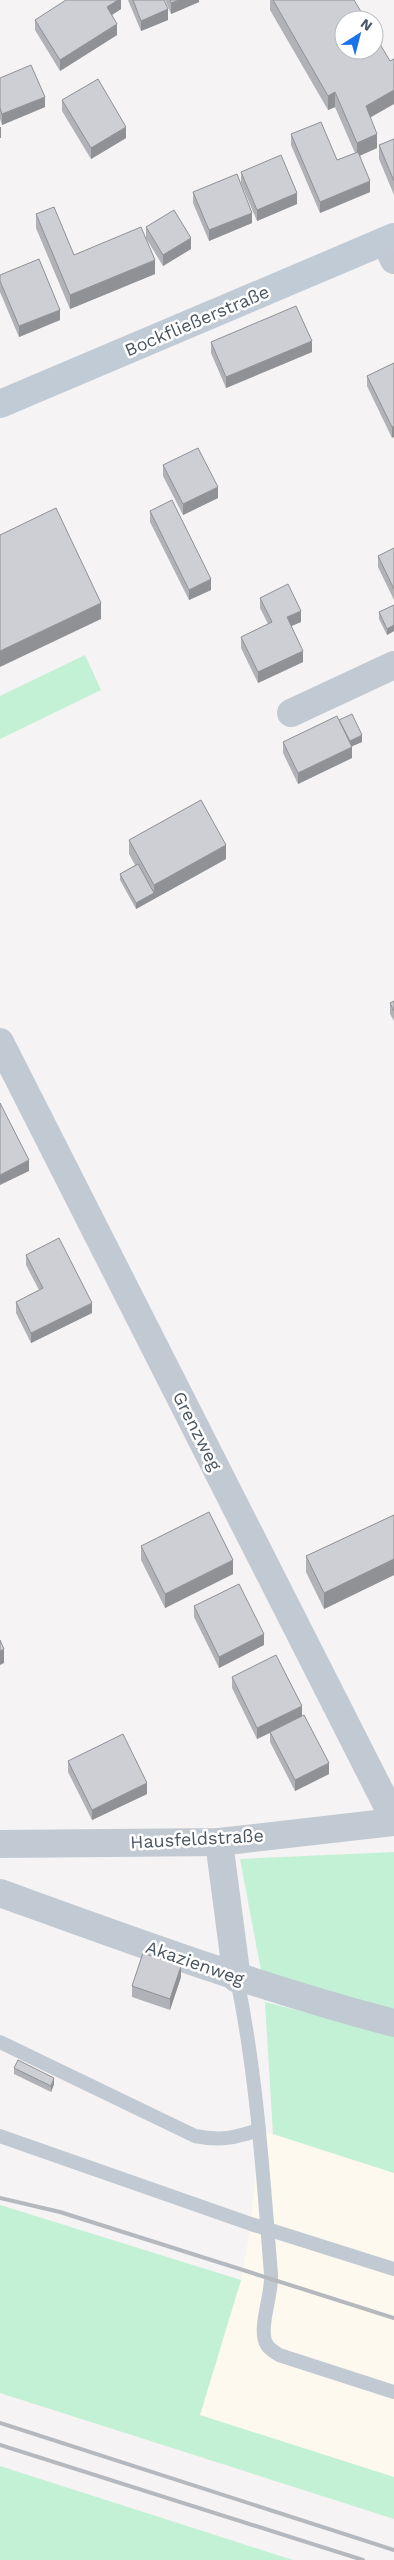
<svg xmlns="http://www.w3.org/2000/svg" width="394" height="2560" font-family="'Work Sans',sans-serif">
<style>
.commercial{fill:#fdf9ef}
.green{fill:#c3f1d5}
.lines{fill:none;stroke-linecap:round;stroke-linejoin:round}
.service{stroke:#c1cad2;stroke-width:14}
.minor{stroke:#c1cad2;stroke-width:28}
.secondary{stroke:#c1cbd6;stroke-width:28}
.rail{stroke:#b5b8bd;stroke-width:4}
.wall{fill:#b0b2b7}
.shaded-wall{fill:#909195}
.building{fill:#cdcfd5;stroke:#909195}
.labels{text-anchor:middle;stroke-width:5;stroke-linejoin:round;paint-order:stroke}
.street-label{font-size:18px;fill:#4a5661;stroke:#fff}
</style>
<rect width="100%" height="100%" fill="#f5f3f3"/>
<path class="commercial" d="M259,2130L394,2173V2477L200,2415L241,2280L251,2224Z"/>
<g class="green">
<path d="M85,655L101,690L0,739V696Z"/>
<path d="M394,1852V2018L263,1981L240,1859Z"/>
<path d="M265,2002L394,2035V2173L273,2134Z"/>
<path d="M0,2205L241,2280L200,2415L394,2477V2519L0,2393Z"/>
<path d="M0,2466L293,2560H0Z"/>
</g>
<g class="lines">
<g class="service">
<path d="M237,1979C257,2076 263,2175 271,2274C273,2293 257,2330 267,2345C269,2349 275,2352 279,2355L394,2392"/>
<path d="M0,2042L195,2136C222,2141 234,2138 259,2130"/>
<path d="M0,2136L251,2224L394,2269"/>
</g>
<g class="minor">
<path d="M385,241L394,260"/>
<path d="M291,713L394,665"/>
<path d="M0,1042L394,1819"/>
<path d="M219,1842L237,1979"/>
<path d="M0,1844L219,1842L394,1822"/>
<path d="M0,1893C130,1940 260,1988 394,2023"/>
</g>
<path class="secondary" d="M0,404L394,237"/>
<g class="rail">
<path d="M0,2198L60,2212L394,2318"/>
<path d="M0,2423L394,2550"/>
<path d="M0,2445L363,2560"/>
</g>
</g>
<g class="wall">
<path d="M121,0V9L112,15L117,35L60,71L35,30V20Z"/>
<path d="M128,0H164L168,20L141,31Z"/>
<path d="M165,0H199V2L171,14Z"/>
<path d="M270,0H354L370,118L377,148L359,156L370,192L320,213L291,145V134L337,160L355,153L335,107L328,110L270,10Z"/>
<path d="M0,78L45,107L2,125L0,119Z"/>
<path d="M62,100L126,138L91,159L62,111Z"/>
<path d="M394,139V195L379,159V145Z"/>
<path d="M241,172L297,204L257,221L241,183Z"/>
<path d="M193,192L252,223L209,241L193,203Z"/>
<path d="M36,214L74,255L155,274L70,309L36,228Z"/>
<path d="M146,227L191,249L163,266L146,238Z"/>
<path d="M0,281L60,320L19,337L0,292Z"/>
<path d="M211,342L312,352L226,388L211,353Z"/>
<path d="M394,363L392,438L367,386V376Z"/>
<path d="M163,465L218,498L183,515L163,476Z"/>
<path d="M150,511L211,590L189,600L150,522Z"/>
<path d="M394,548V600L378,567V556Z"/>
<path d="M260,598L301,622L291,626L303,662L258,683L241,648V637L268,624L260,608Z"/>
<path d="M394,605V631L387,635L379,619V612Z"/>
<path d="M339,720L362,742L352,746V758L298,784L283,753V742Z"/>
<path d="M129,840L226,859L136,909L120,880V874L135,865L129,854Z"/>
<path d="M394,1001V1021L390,1014V1003Z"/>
<path d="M26,1255L92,1313L31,1343L16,1313V1302L39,1290L26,1265Z"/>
<path d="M394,1515V1575L324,1609L306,1572V1556Z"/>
<path d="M141,1546L233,1574L165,1608L141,1560Z"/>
<path d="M194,1606L264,1645L219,1668L194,1617Z"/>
<path d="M232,1677L302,1716L329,1774L295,1791L270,1742V1733L257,1739L232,1688Z"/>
<path d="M68,1761L147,1794L92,1820L68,1772Z"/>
<path d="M181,1977L170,2010L132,1997V1986Z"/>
<path d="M14,2068L54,2084L51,2092L14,2074Z"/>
</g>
<g class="shaded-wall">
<path d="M118,0H121V9L107,18V7Z"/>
<path d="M179,0H199V2L171,14V3Z"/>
<path d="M168,9V20L141,31V21Z"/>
<path d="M117,24V35L60,71V60Z"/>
<path d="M394,90V104L366,120V106Z"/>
<path d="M335,92V107L328,110V96Z"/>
<path d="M45,97V107L2,125V114Z"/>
<rect x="0" y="127" width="1" height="11"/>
<path d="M126,127V138L91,159V148Z"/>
<path d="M377,134V148L357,157V143Z"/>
<path d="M370,181V192L320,213V202Z"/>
<path d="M297,193V204L257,221V210Z"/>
<path d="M252,213V223L209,241V230Z"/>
<path d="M191,238V249L163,266V255Z"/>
<path d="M155,260V274L70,309V295Z"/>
<path d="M60,310V320L19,337V326Z"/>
<path d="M312,341V352L226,388V377Z"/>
<path d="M394,426V437L392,438V427Z"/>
<path d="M218,487V498L183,515V504Z"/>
<path d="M211,579V590L189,600V590Z"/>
<path d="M101,603V619L0,667V651Z"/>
<path d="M301,611V622L287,628V617Z"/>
<path d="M394,625V631L387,635V629Z"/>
<path d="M303,651V662L258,683V672Z"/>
<path d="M362,735V742L348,748V742Z"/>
<path d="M352,747V758L298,784V773Z"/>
<path d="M226,845V859L136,909V903L154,893V885Z"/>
<path d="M29,1160V1171L0,1185V1175Z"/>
<path d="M92,1303V1313L31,1343V1333Z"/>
<path d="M394,1559V1575L324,1609V1593Z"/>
<path d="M233,1560V1574L165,1608V1594Z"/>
<path d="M264,1634V1645L219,1668V1657Z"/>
<path d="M4,1649V1663L0,1665V1651Z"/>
<path d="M302,1706V1717L257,1739V1728Z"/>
<path d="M329,1763V1774L295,1791V1780Z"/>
<path d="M147,1783V1794L92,1820V1810Z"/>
<path d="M181,1966V1977L170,2010V1999Z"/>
<path d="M54,2078V2084L51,2092V2086Z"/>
</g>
<g class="building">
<path d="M66,0H118L107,7L117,24L60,60L35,20Z"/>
<path d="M133,0H164L168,9L141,21Z"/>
<path d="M170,0H179L171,3Z"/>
<path d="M273,0H354L366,20H344V50H374V34L390,61L394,59V90L366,106L377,134L357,143L335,92L328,96Z"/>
<path d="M31,65L45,97L2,114L0,108V78Z"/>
<path d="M98,79L126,127L91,148L62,100Z"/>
<path d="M321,122L337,160L358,152L370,181L320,202L291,134Z"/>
<path d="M394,139V181L379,145Z"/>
<path d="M281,155L297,193L257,210L241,172Z"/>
<path d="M237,174L252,213L209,230L193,192Z"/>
<path d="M54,207L74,255L141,227L155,260L70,295L36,214Z"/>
<path d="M174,210L191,238L163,255L146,227Z"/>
<path d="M39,259L60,310L19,326L0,281V275Z"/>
<path d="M296,306L312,341L226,377L211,342Z"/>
<path d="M394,363V426L392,427L367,376Z"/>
<path d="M198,448L218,487L183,504L163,465Z"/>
<path d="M172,500L211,579L189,590L150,511Z"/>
<path d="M56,508L101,603L0,651V535Z"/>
<path d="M394,548V589L378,556Z"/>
<path d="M288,584L301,611L287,617L303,651L258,672L241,637L272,622L260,598Z"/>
<path d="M394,605V625L387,629L379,612Z"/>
<path d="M352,714L362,735L350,741L339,720Z"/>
<path d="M337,716L352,747L298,773L283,742Z"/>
<path d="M201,800L226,845L154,885L129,840Z"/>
<path d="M138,864L154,893L136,903L120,874Z"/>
<path d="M394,1001V1011L390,1003Z"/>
<path d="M0,1103L29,1160L0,1175Z"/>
<path d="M59,1238L92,1303L31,1333L16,1302L43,1288L26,1255Z"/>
<path d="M209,1512L233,1560L165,1594L141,1546Z"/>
<path d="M394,1515V1559L324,1593L306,1556Z"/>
<path d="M239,1584L264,1634L219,1657L194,1606Z"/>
<path d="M0,1640L4,1649L0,1651Z"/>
<path d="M276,1655L302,1706L257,1728L232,1677Z"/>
<path d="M304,1715L329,1763L295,1780L270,1732Z"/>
<path d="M123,1734L147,1783L92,1810L68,1761Z"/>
<path d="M143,1953L181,1966L170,1999L132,1986Z"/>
<path d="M18,2060L54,2078L51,2086L14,2068Z"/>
</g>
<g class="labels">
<g class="street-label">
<text transform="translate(197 321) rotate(-23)" y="6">Bockfließerstraße</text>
<text transform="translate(197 1431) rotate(63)" y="6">Grenzweg</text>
<text transform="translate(197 1839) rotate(-3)" y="6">Hausfeldstraße</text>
<text transform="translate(195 1963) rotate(19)" y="6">Akazienweg</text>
</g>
</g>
<g transform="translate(359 35) rotate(36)"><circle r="24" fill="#ffffff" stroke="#b7bbc0"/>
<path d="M0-4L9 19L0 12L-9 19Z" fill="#1a73e8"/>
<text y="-8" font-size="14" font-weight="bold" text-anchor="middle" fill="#4a5661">N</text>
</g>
</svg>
